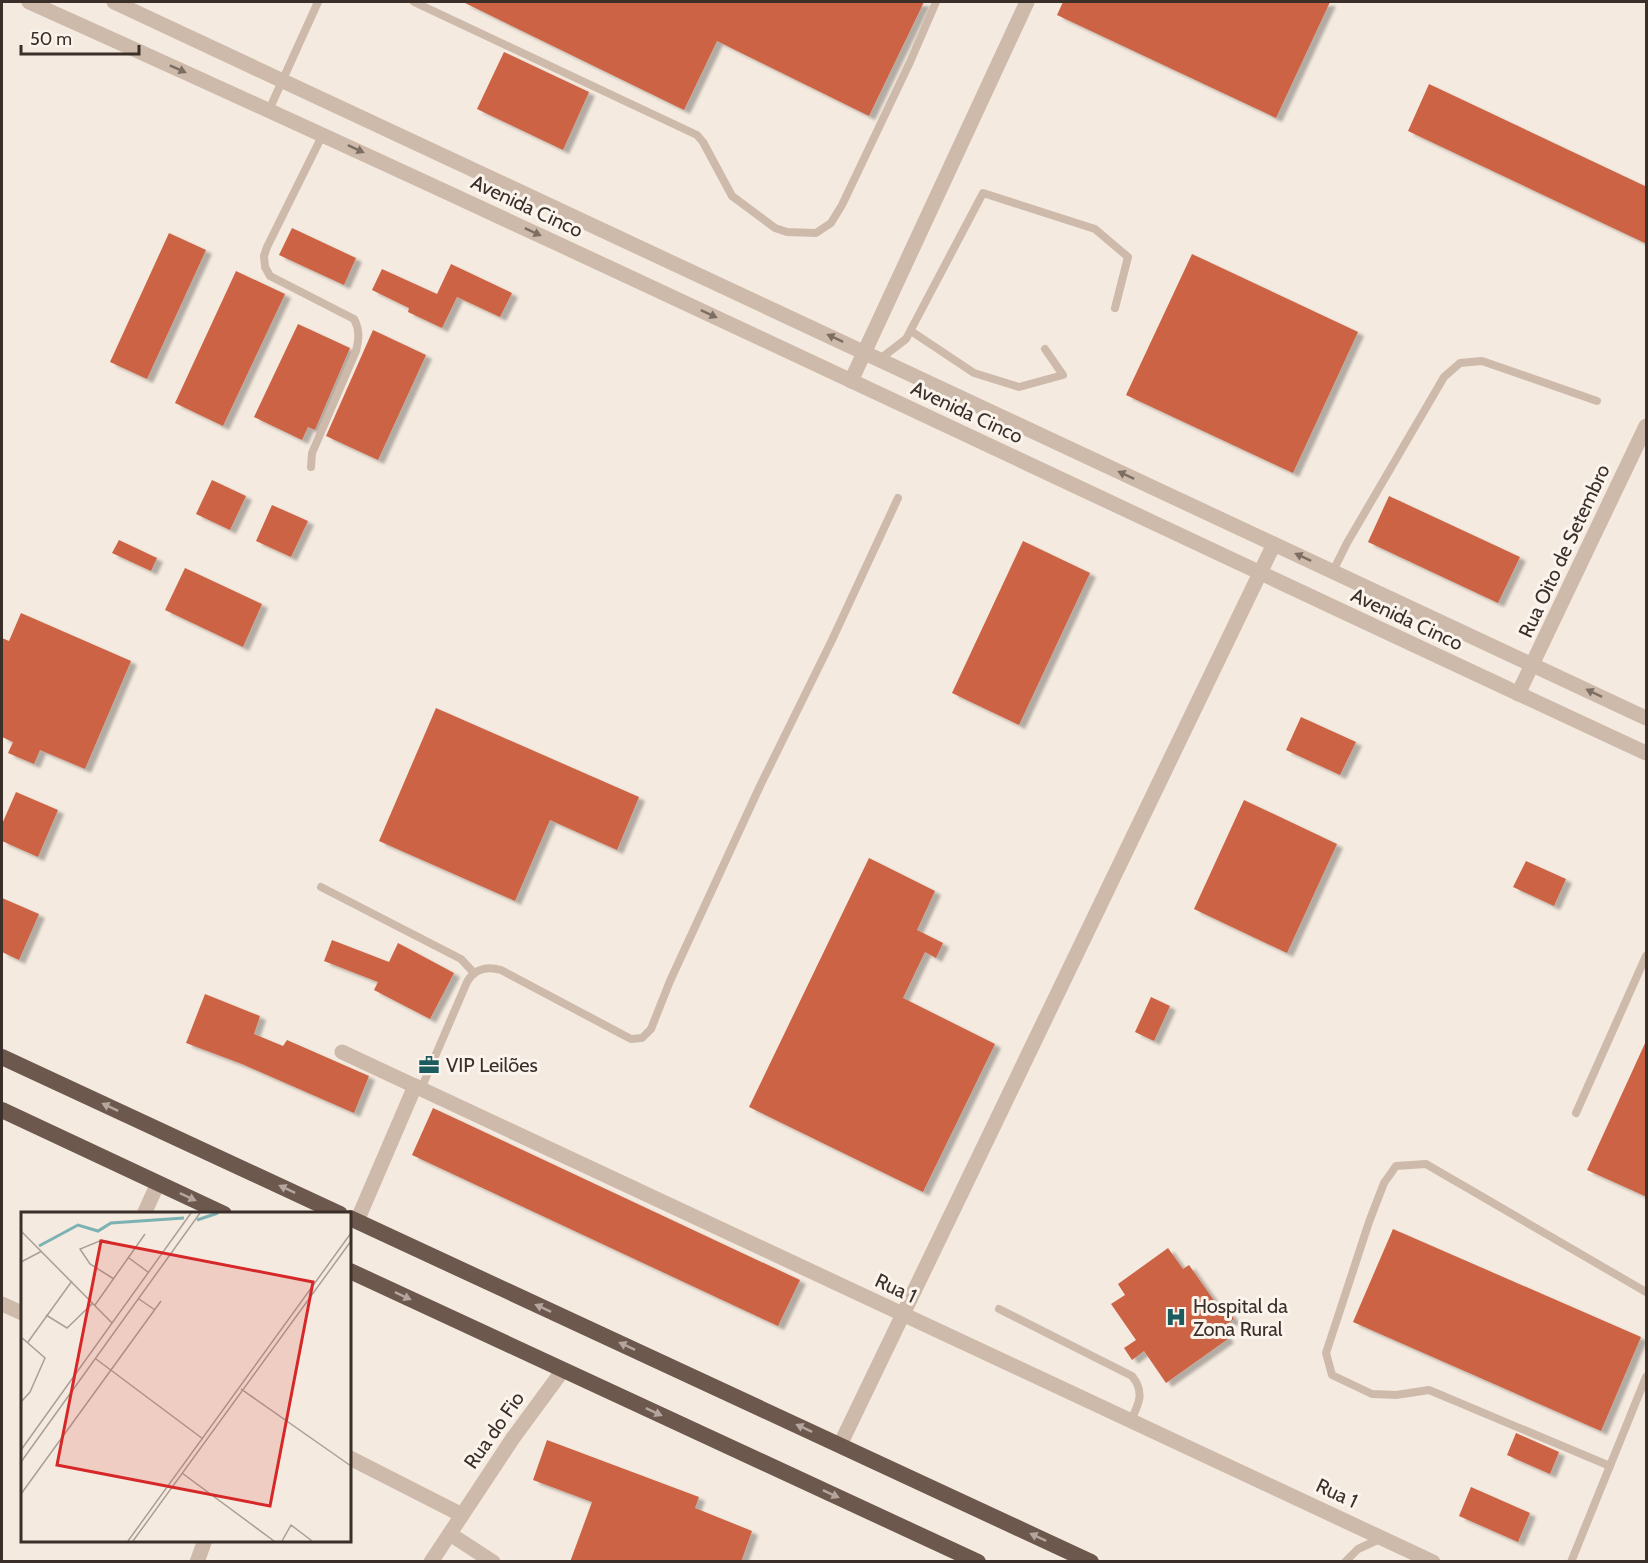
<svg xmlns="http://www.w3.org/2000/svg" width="1648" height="1563" font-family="Cabin,sans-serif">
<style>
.building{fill:#cc6445;filter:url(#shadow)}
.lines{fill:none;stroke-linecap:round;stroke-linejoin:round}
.service{stroke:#cebaaa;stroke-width:8}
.minor{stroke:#cebaaa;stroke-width:15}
.tertiary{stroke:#cebaaa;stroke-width:15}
.trunk{stroke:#6d584e;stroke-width:16}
.oneway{fill:#7d6e64}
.oneway2{fill:#b4a69e}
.labels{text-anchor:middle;stroke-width:6;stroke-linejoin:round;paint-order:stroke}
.street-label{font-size:20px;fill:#3b2f2a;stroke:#fbf4ed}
.poi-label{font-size:20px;fill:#3b2f2a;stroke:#fbf4ed;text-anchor:start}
.inset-river{fill:none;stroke:#7cb2b3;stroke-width:3}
.inset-road{fill:none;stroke:#aa9f97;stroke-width:1.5}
.view{fill:#d62828;fill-opacity:0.15;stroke:#d62828;stroke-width:3}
.inset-edge{fill:none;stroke:#3b2f2a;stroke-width:3}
</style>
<defs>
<filter id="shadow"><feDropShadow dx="6" dy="4" stdDeviation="1.5" flood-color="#0004"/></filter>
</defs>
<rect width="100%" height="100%" fill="#f4eadf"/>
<g class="building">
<path d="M463,2H924L869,116L717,41L684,110Z"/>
<path d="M1063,2H1330L1276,118L1057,15Z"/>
<path d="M504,52L589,92L563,150L477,109Z"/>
<path d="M1429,84L1647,187V244L1408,131Z"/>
<path d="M292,228L356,258L344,285L279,255Z"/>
<path d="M169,233L206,250L147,379L110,362Z"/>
<path d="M1192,254L1358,332L1293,473L1126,395Z"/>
<path d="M451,264L512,293L500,317L457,297L442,328L408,312L409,308L372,290L382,269L437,294Z"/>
<path d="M236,271L285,294L223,426L175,403Z"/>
<path d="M298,324L350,348L315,430L308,427L302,440L254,417Z"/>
<path d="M373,330L426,355L378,460L326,436Z"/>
<path d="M212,480L246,496L230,530L196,514Z"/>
<path d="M1389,496L1520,557L1498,603L1368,542Z"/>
<path d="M272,505L308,521L291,557L256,541Z"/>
<path d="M119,540L157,558L151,571L112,553Z"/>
<path d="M1023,541L1090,573L1019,725L952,693Z"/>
<path d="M185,568L262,604L243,647L165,610Z"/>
<path d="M21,613L131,661L85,769L40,750L34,764L8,753L13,742L2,737V638L9,641Z"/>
<path d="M436,708L639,797L617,850L550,820L515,901L379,841Z"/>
<path d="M1301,717L1356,742L1340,775L1286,750Z"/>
<path d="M16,792L58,810L38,857L2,841V824Z"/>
<path d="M1244,800L1337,844L1287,953L1194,909Z"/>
<path d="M869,858L935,891L917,930L943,943L936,958L925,952L903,998L995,1044L923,1192L749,1107Z"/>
<path d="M1526,861L1566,879L1554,906L1513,887Z"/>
<path d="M2,898L39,914L19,960L2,952Z"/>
<path d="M332,940L389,962L398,943L454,973L430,1019L374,990L378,982L324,961Z"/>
<path d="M205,994L260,1016L254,1034L283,1046L287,1040L369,1076L354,1113L242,1064L186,1043Z"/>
<path d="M1151,997L1170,1006L1154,1041L1135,1032Z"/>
<path d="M1647,1039V1197L1587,1170Z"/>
<path d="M433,1108L800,1280L778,1326L412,1155Z"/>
<path d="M1393,1229L1641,1337L1601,1431L1353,1322Z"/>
<path d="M1168,1248L1183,1269L1189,1265L1220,1309L1224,1306L1234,1319L1221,1328L1228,1339L1166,1383L1144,1351L1132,1360L1124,1348L1136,1340L1111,1304L1125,1295L1118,1284Z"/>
<path d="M1516,1433L1559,1452L1550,1474L1507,1455Z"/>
<path d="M547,1440L699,1497L695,1508L752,1531L741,1562H570L592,1502L533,1480Z"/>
<path d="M1471,1487L1530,1513L1518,1542L1459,1516Z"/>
</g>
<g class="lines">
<g class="service">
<path d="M414,2L697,135L703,142L732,196L775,228L787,232L816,233L831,223L842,205L910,62L936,2"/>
<path d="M269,110L318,2"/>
<path d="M911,331L974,373L1019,387L1063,375L1045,349"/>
<path d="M880,359L906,339L983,193L1095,229L1128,257L1115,308"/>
<path d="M311,467L312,453L356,351C359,339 360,330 354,319L270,276L265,267L264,256L267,247L323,134"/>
<path d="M1333,571L1347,543L1444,377L1460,363L1482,361L1597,401"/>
<path d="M321,887L461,959L474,973"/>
<path d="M421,1089L467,982C474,969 487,966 501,970L631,1039L642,1038L651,1029L670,981L760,786L832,640L898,498"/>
<path d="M1576,1113L1646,956"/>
<path d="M999,1309L1132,1376C1145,1392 1139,1404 1131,1420"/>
<path d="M1610,1466L1429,1390L1396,1395L1372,1394L1332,1375L1326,1353L1369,1222L1384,1183L1396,1166L1426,1164L1646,1292"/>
<path d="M1345,1562L1358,1549L1382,1538"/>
<path d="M1571,1562L1646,1377"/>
</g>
<g class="minor">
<path d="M851,381L1027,2"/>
<path d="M1518,694L1646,426"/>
<path d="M342,1052L1433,1562"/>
<path d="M144,1214L158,1183"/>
<path d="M357,1221L415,1086"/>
<path d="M2,1304L22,1313"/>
<path d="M840,1445L1274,544"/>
<path d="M350,1458L462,1515"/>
<path d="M450,1534L493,1562"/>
<path d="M197,1562L205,1540"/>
</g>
<g class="tertiary">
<path d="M29,2C571,245 1107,503 1646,753"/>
<path d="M114,2L1646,718"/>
<path d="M431,1562L513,1438L563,1370"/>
</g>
<g class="trunk">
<path d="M2,1057L340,1214"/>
<path d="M2,1110L224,1214"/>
<path d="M350,1218L1091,1562"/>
<path d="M350,1271L978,1562"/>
</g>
</g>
<defs><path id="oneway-solid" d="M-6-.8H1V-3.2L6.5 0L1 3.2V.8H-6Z" transform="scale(1.5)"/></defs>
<g class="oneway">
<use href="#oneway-solid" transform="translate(178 69) rotate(24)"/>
<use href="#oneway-solid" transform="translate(356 149) rotate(25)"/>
<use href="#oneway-solid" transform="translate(533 232) rotate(25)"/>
<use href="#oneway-solid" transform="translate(709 314) rotate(25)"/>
<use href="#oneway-solid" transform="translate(835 338) rotate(-155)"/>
<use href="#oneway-solid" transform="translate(1126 475) rotate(-155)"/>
<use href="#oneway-solid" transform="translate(1303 557) rotate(-155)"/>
<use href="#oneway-solid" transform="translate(1594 693) rotate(-154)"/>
</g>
<g class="oneway2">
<use href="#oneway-solid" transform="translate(110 1107) rotate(-155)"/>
<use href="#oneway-solid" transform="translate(287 1189) rotate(-155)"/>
<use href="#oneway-solid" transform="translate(188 1197) rotate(25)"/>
<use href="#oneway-solid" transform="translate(403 1296) rotate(25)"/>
<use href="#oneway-solid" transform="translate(543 1308) rotate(-155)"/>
<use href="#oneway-solid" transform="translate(627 1346) rotate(-155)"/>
<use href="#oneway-solid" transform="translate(654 1412) rotate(25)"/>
<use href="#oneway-solid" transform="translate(804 1428) rotate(-155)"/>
<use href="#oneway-solid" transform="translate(831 1494) rotate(25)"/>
<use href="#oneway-solid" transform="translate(1038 1537) rotate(-155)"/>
</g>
<defs>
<g id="office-bare" transform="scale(1.62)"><path d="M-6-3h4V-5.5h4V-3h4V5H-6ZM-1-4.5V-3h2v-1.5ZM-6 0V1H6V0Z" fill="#1c5c5f" stroke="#fbf4ed" stroke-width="2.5" paint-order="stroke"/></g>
<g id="hospital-bare" transform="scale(1.62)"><path d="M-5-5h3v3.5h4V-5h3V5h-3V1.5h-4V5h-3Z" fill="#1c5c5f" stroke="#fbf4ed" stroke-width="2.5" paint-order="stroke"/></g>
</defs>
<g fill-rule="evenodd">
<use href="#office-bare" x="429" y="1065"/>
<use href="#hospital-bare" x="1176" y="1317"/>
</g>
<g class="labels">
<g class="street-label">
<text transform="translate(527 206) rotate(25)" y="7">Avenida Cinco</text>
<text transform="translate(967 412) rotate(25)" y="7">Avenida Cinco</text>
<text transform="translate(1564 551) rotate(-65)" y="7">Rua Oito de Setembro</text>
<text transform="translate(1407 619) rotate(25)" y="7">Avenida Cinco</text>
<text transform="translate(896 1288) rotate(25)" y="7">Rua 1</text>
<text transform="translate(494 1430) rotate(-55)" y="7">Rua do Fio</text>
<text transform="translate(1337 1493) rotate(25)" y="7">Rua 1</text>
</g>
<g class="poi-label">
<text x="446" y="1072">VIP Leilões</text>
<text x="1193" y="1313">Hospital da<tspan x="1193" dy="23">Zona Rural</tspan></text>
</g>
</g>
<g transform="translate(21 1212)">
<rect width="330" height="330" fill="#f4eadf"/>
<path class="inset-river" d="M176,8L197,1M18,34L57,13L77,19L90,11L163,6"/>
<path class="inset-road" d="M0,19L91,111M90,30L81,28L59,37L69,52L93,67M108,46L127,60M0,50L21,39M118,87L134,98M74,93L124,22M25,103L46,116L72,91M0,125L24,146L9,180L0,190M7,130L51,69M75,147L182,227M220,177L330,254M0,238L170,1M0,250L179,1M161,261L253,329M0,282L140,89M107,329L330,21M112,329L330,29M261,329L270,313L291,329"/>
<path class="view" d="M80,29L292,70L249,294L36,253Z"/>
<rect width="330" height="330" class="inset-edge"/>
</g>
<rect width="1648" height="1563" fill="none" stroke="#3b2f2a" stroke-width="6"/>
<path d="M21 45v9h118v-9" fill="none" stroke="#3b2f2a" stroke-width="3"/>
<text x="30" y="45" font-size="18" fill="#3b2f2a" stroke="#fbf4ed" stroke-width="4.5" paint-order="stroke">50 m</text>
</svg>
